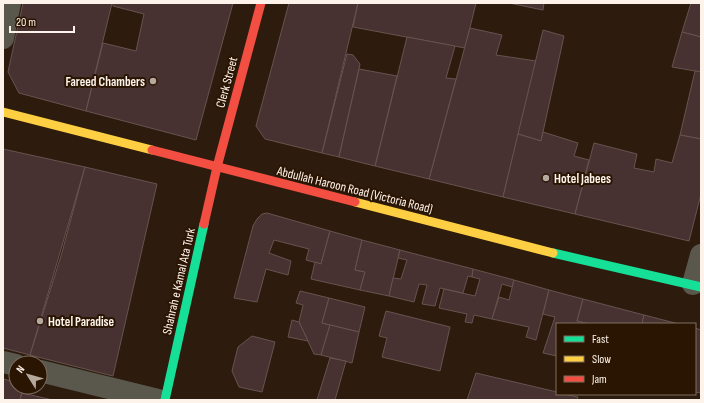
<svg xmlns="http://www.w3.org/2000/svg" width="704" height="403" font-family="'Sofia Sans Condensed',sans-serif">
<style>
.building{fill:#483131;stroke:#675350}
.lines{fill:none;stroke-linecap:round;stroke-linejoin:round}
.street{stroke:#5a584d;stroke-width:22}
.fast{stroke:#16e098;stroke-width:9}
.slow{stroke:#ffcf43;stroke-width:9}
.jam{stroke:#f24e42;stroke-width:9}
.poi-dot{fill:#b5a89d;stroke:#2a1502;stroke-width:1.5}
.labels{text-anchor:middle;stroke-width:4;stroke-linejoin:round;paint-order:stroke}
.poi-label{font-size:13px;font-weight:bold;fill:#fef3eb;stroke:#2a1502;text-anchor:start}
.street-label{font-size:13px;fill:#fef3eb;stroke:#2a1502}
</style>
<rect width="100%" height="100%" fill="#2d1c0d"/>
<g class="building">
<path d="M23,3H112L86,111L19,93L8,72Z"/>
<path d="M113,3H233L196,140L86,111L103,43L136,51L144,14L113,6Z"/>
<path d="M289,3H358L322,153L265,139L256,126Z"/>
<path d="M358,3H476L465,48L353,27Z"/>
<path d="M509,3H544L543,10Z"/>
<path d="M691,3H701V37L682,32Z"/>
<path d="M470,28L502,35L496,55L536,61L503,197L429,179Z"/>
<path d="M543,30L564,36L541,141L518,134Z"/>
<path d="M682,32L701,37V72L672,67Z"/>
<path d="M407,37L455,46L446,78L456,79L429,179L375,166Z"/>
<path d="M347,54L353,55L360,64L339,157L322,153Z"/>
<path d="M359,69L397,76L375,166L339,157Z"/>
<path d="M695,71L701,72V139L680,135Z"/>
<path d="M543,132L578,143L574,156L589,160L575,214L503,197L518,134L541,141Z"/>
<path d="M680,135L701,139V194L689,241L575,214L594,143L637,154L634,168L654,172L656,159L672,163Z"/>
<path d="M3,149L85,167L30,355L3,348Z"/>
<path d="M85,167L157,184L113,376L30,355L61,256Z"/>
<path d="M267,213L330,231L321,264L306,260L309,249L274,240L269,253L291,261L288,275L266,269L257,302L234,298L253,226L257,219L262,214Z"/>
<path d="M330,231L362,240L355,270L365,272L360,290L311,279L315,262L321,264Z"/>
<path d="M362,240L400,250L389,296L360,290L365,272L355,270Z"/>
<path d="M400,250L473,269L472,277L468,276L463,293L440,288L435,306L422,304L427,285L419,284L414,302L389,296L393,278L401,279L407,260L398,258Z"/>
<path d="M473,269L514,280L512,287L502,284L492,319L474,315L472,323L465,322L467,314L439,308L444,289L475,296L480,279L472,277Z"/>
<path d="M514,280L549,290L536,340L526,337L529,327L492,319L499,297L509,300Z"/>
<path d="M549,290L583,299L577,321L589,324H557V356L543,353L555,317L543,314Z"/>
<path d="M300,291L329,298L322,323L330,325L321,355L314,354L299,322L303,305L296,303Z"/>
<path d="M329,298L365,307L359,332L322,323Z"/>
<path d="M583,299L644,315L642,324H590L577,321Z"/>
<path d="M386,311L450,327L440,371L382,357L387,338L379,336Z"/>
<path d="M644,315L679,324H642Z"/>
<path d="M292,320L299,322L308,341L288,337Z"/>
<path d="M330,325L359,332L352,363L321,355Z"/>
<path d="M695,328L701,330V393L695,392Z"/>
<path d="M252,336L275,342L262,392L239,387L232,371L238,347Z"/>
<path d="M330,358L346,361L335,400H317Z"/>
<path d="M476,373L557,392V394H564L578,397L577,400H467Z"/>
<path d="M3,379L16,382V387H23L20,400H3Z"/>
<path d="M22,393L53,400H20Z"/>
</g>
<g class="lines">
<g class="street">
<path d="M3,38L10,3"/>
<path d="M693,284L701,255"/>
<path d="M3,362L16,365"/>
<path d="M40,371L158,400"/>
</g>
<g class="fast">
<path d="M553,253L701,287"/>
<path d="M165,400L204,224"/>
</g>
<g class="slow">
<path d="M3,112L152,150"/>
<path d="M355,202L553,253"/>
</g>
<g class="jam">
<path d="M152,150L355,202"/>
<path d="M204,224L217,167L261,3"/>
</g>
</g>
<g class="poi-dot">
<circle cx="153" cy="81" r="4"/>
<circle cx="546" cy="178" r="4"/>
<circle cx="40" cy="321" r="4"/>
</g>
<g class="labels">
<g class="poi-label">
<text x="145" y="86" text-anchor="end">Fareed Chambers</text>
<text x="554" y="183">Hotel Jabees</text>
<text x="48" y="326">Hotel Paradise</text>
</g>
<g class="street-label">
<text transform="translate(226 82) rotate(-75)" y="5">Clerk Street</text>
<text transform="translate(355 189) rotate(14)" y="5">Abdullah Haroon Road (Victoria Road)</text>
<text transform="translate(178 281) rotate(-77)" y="5">Shahrah e Kamal Ata Turk</text>
</g>
</g>
<rect width="704" height="403" fill="none" stroke="#fef3eb" stroke-width="8"/>
<rect x="556" y="323" width="140" height="72" fill="#2a1502" stroke="#7f6e5f"/>
<rect x="564" y="336" width="20" height="6" fill="#16e098" stroke="#7f6e5f"/>
<text x="592" y="343" font-size="12" fill="#fef3eb">Fast</text>
<rect x="564" y="356" width="20" height="6" fill="#ffcf43" stroke="#7f6e5f"/>
<text x="592" y="363" font-size="12" fill="#fef3eb">Slow</text>
<rect x="564" y="376" width="20" height="6" fill="#f24e42" stroke="#7f6e5f"/>
<text x="592" y="383" font-size="12" fill="#fef3eb">Jam</text>
<g transform="translate(28 375) rotate(307)"><circle r="19" fill="#2a1502" stroke="#7f6e5f"/>
<path d="M0-3L7 15L0 10L-7 15Z" fill="#b5a89d"/>
<text y="-6" font-size="11" font-weight="bold" text-anchor="middle" fill="#fef3eb">N</text>
</g>
<path d="M10 26v6h64v-6" fill="none" stroke="#fef3eb" stroke-width="2"/>
<text x="16" y="26" font-size="12" fill="#fef3eb" stroke="#2a1502" stroke-width="3" paint-order="stroke">20 m</text>
</svg>
